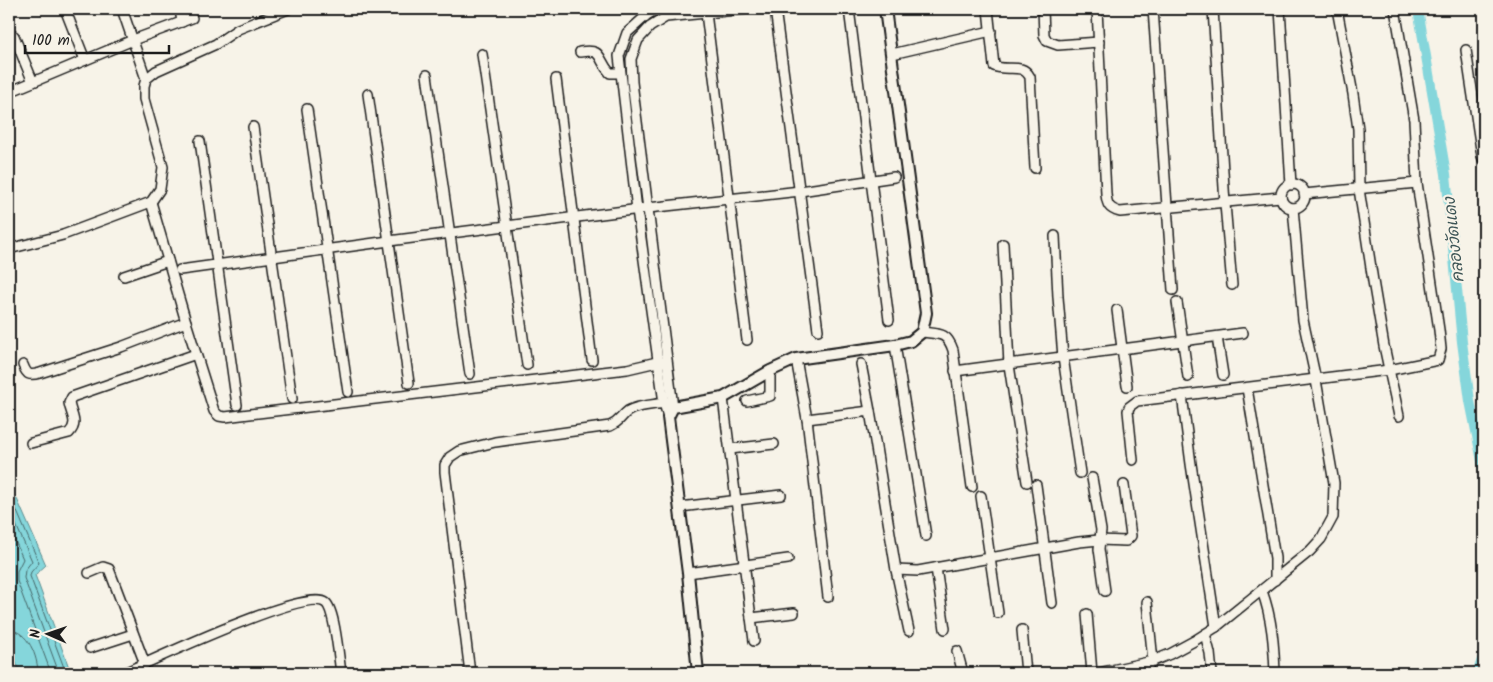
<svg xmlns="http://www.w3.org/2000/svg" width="1493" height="682" font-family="Kalam,'Playpen Sans Thai',sans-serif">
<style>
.water{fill:#85d6db;stroke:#5b8c8f}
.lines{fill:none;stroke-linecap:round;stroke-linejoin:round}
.shore{stroke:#466668;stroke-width:1}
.canal{stroke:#85d6db;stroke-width:10}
.minor-casing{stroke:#1c1c1c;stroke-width:12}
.tertiary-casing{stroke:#1c1c1c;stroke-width:14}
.minor{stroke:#f7f3e8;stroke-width:9}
.tertiary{stroke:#f7f3e8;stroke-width:10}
.labels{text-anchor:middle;stroke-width:4.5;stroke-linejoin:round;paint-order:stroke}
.water-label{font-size:16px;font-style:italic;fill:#3c5455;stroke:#f7f3e8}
</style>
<rect width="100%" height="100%" fill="#f7f3e8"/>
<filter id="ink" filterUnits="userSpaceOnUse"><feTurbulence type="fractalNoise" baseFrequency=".02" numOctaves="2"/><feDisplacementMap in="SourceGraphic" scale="10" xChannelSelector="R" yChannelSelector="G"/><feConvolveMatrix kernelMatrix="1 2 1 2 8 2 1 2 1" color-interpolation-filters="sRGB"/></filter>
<g filter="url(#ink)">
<path class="water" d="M9,491L17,499L46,565L35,575L71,673H20L9,643Z"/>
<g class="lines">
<g class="shore">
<path d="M9,498L13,502L39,563L31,572L30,576L66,673"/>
<path d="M9,509L32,561L25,570L24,578L59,673"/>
<path d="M9,527L23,559L17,571V581L51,673"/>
<path d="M9,630C28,630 38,657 38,673"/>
</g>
<g class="canal">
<path d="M1418,9L1446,174L1462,342L1470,401L1484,471"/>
<path d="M1477,673L1484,655"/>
</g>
<g class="minor-casing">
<g id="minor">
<path d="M65,9L85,60"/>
<path d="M122,9L146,79"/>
<path d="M180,9L182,22"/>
<path d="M657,9L647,15L627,33L619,56L637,210L664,403L667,402"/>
<path d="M775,9L818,330"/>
<path d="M849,9L889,320"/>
<path d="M988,9L994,66C1007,72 1022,62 1030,77L1035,168"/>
<path d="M1043,9L1044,35L1047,41L1058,45L1099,42"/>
<path d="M1097,9L1106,194C1107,205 1109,209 1120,212L1281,197"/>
<path d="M1153,9L1173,290"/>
<path d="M1213,9L1225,204L1232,285"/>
<path d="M1280,9L1291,185"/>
<path d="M1337,9L1353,94L1358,129L1359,189L1373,281L1384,346L1399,416"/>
<path d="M706,13L747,340"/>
<path d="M14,36L33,82"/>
<path d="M1466,50L1482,156L1484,161"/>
<path d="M580,52C604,48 597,59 610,73H620"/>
<path d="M482,54L527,365"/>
<path d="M892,54L991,31"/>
<path d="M427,75L470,374"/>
<path d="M556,79L592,360"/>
<path d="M9,92L133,40L192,18"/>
<path d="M368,94L409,383"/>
<path d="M307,109L348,392"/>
<path d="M253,127L292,399"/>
<path d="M200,141L237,405"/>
<circle cx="1293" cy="196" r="12"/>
<path d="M1304,194L1417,183"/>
<path d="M151,202L186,322L214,411L219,416L225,417L627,369L657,362H667"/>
<path d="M1055,236L1058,297L1063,357L1080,473"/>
<path d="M1003,244L1009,365L1027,482"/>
<path d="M9,249L63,235L151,202L160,189L163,167L144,99V86L146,79L156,71L216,44L238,29L288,9"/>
<path d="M180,270L389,241L648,208L800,191L894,177"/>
<path d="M124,276L168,261"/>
<path d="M1177,302L1188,377"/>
<path d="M1117,310L1127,386"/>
<path d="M922,332C939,334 947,332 953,350L972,487"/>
<path d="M1217,337L1223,375"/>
<path d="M895,345L926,536"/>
<path d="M796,359L807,419L828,597"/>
<path d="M861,364L870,411"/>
<path d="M23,365C27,375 29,376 40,373L121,347L186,322"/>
<path d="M955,371L1243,333"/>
<path d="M1247,388L1275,558V580"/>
<path d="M1182,395L1191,464L1216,627"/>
<path d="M723,398L754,641"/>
<path d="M747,401L770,396V371"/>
<path d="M673,407L632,82L631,59L638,40L650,27L666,17L746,9"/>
<path d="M807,419L870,411L896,570L909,631"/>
<path d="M31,443L69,433C79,423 71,415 69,403L72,397L196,354"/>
<path d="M730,449L774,444"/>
<path d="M1133,460L1128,411L1129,407L1137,401L1389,370L1438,360L1441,349L1439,330L1417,183L1414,120L1395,9"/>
<path d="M1092,478L1101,530L1099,549L1105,591"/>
<path d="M1036,485L1052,603"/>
<path d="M981,496L998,613"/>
<path d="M680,507L781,495"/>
<path d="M936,568L945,629"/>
<path d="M896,570L918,571L1079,542L1099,540L1126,541L1131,536L1124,485"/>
<path d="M89,573L103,567L109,569L145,664"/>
<path d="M688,573L788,559"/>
<path d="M1262,591C1272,618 1274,645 1275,673"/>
<path d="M1147,602L1153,661"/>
<path d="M1087,614L1092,673"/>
<path d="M751,618L794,613"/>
<path d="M1022,630L1026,673"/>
<path d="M1205,634L1210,653L1212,673"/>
<path d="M90,648L133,634"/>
<path d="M957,651L963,673"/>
<path d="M1148,662V673"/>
<path d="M124,673C151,661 306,587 326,603C335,611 339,660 341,673"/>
<path d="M470,673L445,472V465L450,457L459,451L495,442L610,426C621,421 620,417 628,411C638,405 653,405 664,403L668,417"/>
<path d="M1098,673L1153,661L1170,654L1194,641L1216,627L1310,551L1321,539L1333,517L1334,483L1316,380L1303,320L1293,208"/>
</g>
</g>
<g class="tertiary-casing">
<path id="tertiary" d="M698,673L688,573L668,417L673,407L723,398L770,371L796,359L895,345L911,341L922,332L926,313L885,9"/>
</g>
<use href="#minor" class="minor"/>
<use href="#tertiary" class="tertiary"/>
</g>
</g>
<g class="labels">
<g class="water-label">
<text transform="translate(1453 240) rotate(-96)" y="6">คลองวัดแดง</text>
</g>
</g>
<rect width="1493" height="682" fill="none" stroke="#f7f3e8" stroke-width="30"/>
<rect x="15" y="15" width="1463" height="652" fill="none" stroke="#1c1c1c" stroke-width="2" filter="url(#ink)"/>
<g transform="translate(48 634) rotate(272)" stroke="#f7f3e8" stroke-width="4" paint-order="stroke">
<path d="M0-4L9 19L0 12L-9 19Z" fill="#1c1c1c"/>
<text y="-8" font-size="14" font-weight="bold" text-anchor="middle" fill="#1c1c1c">N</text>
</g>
<path d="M25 45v8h144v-8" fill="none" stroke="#1c1c1c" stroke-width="2.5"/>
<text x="32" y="45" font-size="15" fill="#1c1c1c" stroke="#f7f3e8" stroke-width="4" paint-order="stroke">100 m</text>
</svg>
